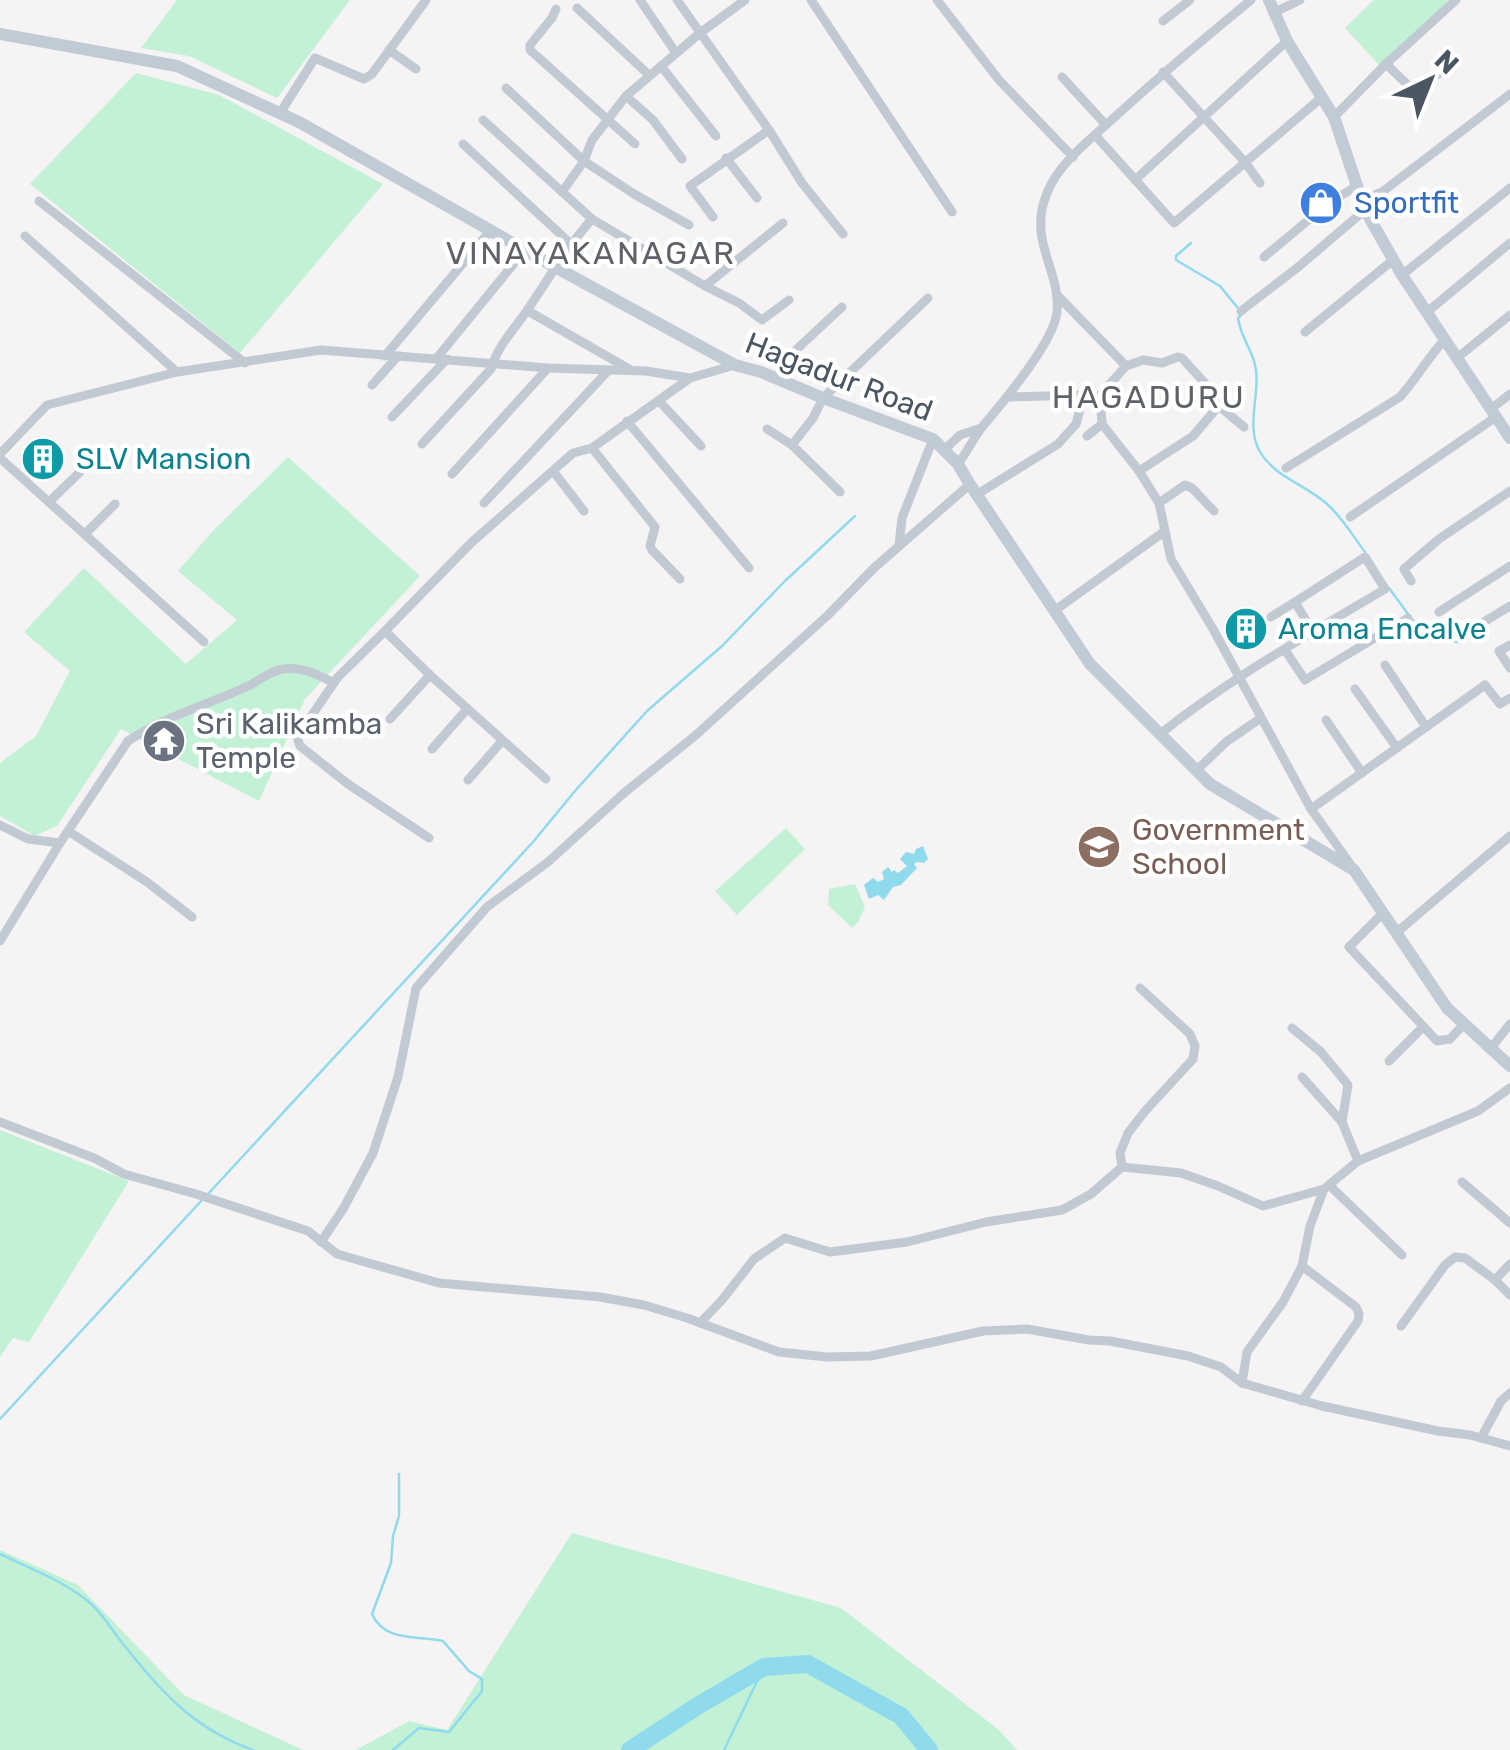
<svg xmlns="http://www.w3.org/2000/svg" width="1510" height="1750" font-family="Rubik,sans-serif">
<style>
.green{fill:#c3f1d5}
.water{fill:#90daee}
.lines{fill:none;stroke-linecap:round;stroke-linejoin:round}
.stream{stroke:#90daee;stroke-width:2.5}
.river{stroke:#90daee;stroke-width:18}
.street{stroke:#c1cad2;stroke-width:9}
.secondary{stroke:#c1cbd6;stroke-width:12}
.labels{text-anchor:middle;stroke-width:9;stroke-linejoin:round;paint-order:stroke}
.shop-label{font-size:30px;fill:#366cbe;stroke:#fff;text-anchor:start}
.street-label{font-size:30px;fill:#4a5661;stroke:#fff}
.culture-label{font-size:30px;fill:#0d838f;stroke:#fff;text-anchor:start}
.worship-label{font-size:30px;fill:#5b616d;stroke:#fff;text-anchor:start}
.education-label{font-size:30px;fill:#785e54;stroke:#fff;text-anchor:start}
.neighbourhood-label{font-size:32px;letter-spacing:2.5px;fill:#5f6368;stroke:#fff}
</style>
<rect width="100%" height="100%" fill="#f5f3f3"/>
<g class="green">
<path d="M177,0H350L277,98L189,56L141,48Z"/>
<path d="M1374,0H1450L1379,65L1345,28Z"/>
<path d="M136,73L219,95L383,184L240,353L30,184Z"/>
<path d="M288,457L420,576L305,699L259,801L121,729L57,826L35,836L0,816V763L36,736L70,671L24,632L84,568L186,664L237,620L178,571L212,532Z"/>
<path d="M786,828L805,849L737,915L715,891Z"/>
<path d="M855,884L865,907L858,922L852,928L828,905L829,889Z"/>
<path d="M0,1130L129,1181L29,1342L13,1338L0,1357Z"/>
<path d="M572,1533L841,1608L999,1730L1017,1750H356L409,1721L447,1730Z"/>
<path d="M0,1550L78,1585L184,1695L303,1750H0Z"/>
</g>
<path class="water" d="M923,846L928,859L924,863L917,862L914,864L917,868L901,885L893,887L884,900L878,895L869,899L864,885L873,878L878,882L884,879L882,872L888,867L892,872L894,870L898,873L907,866L900,859L906,852L914,854L916,849Z"/>
<g class="lines">
<g class="stream">
<path d="M1191,243L1176,256V260L1220,286L1237,307"/>
<path d="M1242,314L1238,318C1241,337 1249,345 1254,361C1263,390 1244,424 1260,452C1275,477 1306,485 1327,504C1342,517 1353,536 1365,552"/>
<path d="M1389,588L1408,614"/>
<path d="M1413,620L1426,638L1433,641L1462,642L1476,633"/>
<path d="M208,1194L533,842L575,791L647,711L722,646L785,581L855,516"/>
<path d="M0,1419L202,1200"/>
<path d="M0,1554C29,1568 64,1581 89,1602C102,1613 112,1630 123,1644C162,1692 192,1728 253,1750"/>
<path d="M393,1750L419,1728L449,1732L482,1691V1679L469,1671L443,1641C418,1635 385,1643 372,1614L391,1563L393,1536L399,1516V1474"/>
<path d="M724,1750L764,1667"/>
</g>
<path class="river" d="M630,1750L699,1705L764,1667L808,1664L901,1716L929,1750"/>
<g class="street">
<path d="M640,0L676,53"/>
<path d="M677,0L769,130L802,183L843,234"/>
<path d="M811,0L952,212"/>
<path d="M937,0L999,80L1073,157"/>
<path d="M577,8L649,75"/>
<path d="M556,9L552,18L530,45V50L635,144"/>
<path d="M1273,13L1300,0"/>
<path d="M1163,21L1190,0"/>
<path d="M389,50L416,69"/>
<path d="M1386,64L1409,86L1415,87L1440,73"/>
<path d="M661,66L716,136"/>
<path d="M1163,72L1244,161L1260,183"/>
<path d="M1062,77L1106,125"/>
<path d="M506,88L584,161L634,194L689,225"/>
<path d="M626,96L653,120L682,159"/>
<path d="M280,113L315,58L364,79L372,74L426,0"/>
<path d="M1334,117L1386,64L1456,0"/>
<path d="M483,120L592,219L705,286L739,303L762,320L789,300"/>
<path d="M1095,135L1174,223L1321,98"/>
<path d="M463,144L570,243"/>
<path d="M726,158L757,198"/>
<path d="M1135,180L1287,41"/>
<path d="M562,192L584,161L592,140L626,96L700,33L745,0"/>
<path d="M1361,200L1382,192L1510,94"/>
<path d="M39,201L245,363"/>
<path d="M713,217L690,186L769,130"/>
<path d="M25,236L177,372"/>
<path d="M1264,257L1330,202L1357,186"/>
<path d="M1402,275L1510,188"/>
<path d="M705,286L783,223"/>
<path d="M1057,295L1126,366L1100,395L1102,424L1139,471L1159,503L1171,559L1213,629L1311,809L1351,865"/>
<path d="M528,311L629,369"/>
<path d="M1241,311L1297,268L1365,210"/>
<path d="M1426,313L1510,243"/>
<path d="M1305,332L1393,260"/>
<path d="M385,356L491,230"/>
<path d="M1457,358L1510,315"/>
<path d="M436,359L525,250"/>
<path d="M1126,366L1143,360L1162,363L1178,357L1182,358L1222,402L1193,436L1139,471"/>
<path d="M777,379L783,362L842,307"/>
<path d="M372,385L398,356"/>
<path d="M1009,397L1087,395"/>
<path d="M660,402L701,446"/>
<path d="M1219,406L1244,427"/>
<path d="M1491,409L1510,394"/>
<path d="M392,417L447,359"/>
<path d="M627,421L749,568"/>
<path d="M767,429L792,445"/>
<path d="M1087,436L1102,424"/>
<path d="M422,444L491,369C497,346 515,329 528,309C549,278 567,247 592,219"/>
<path d="M944,450L960,435L981,428"/>
<path d="M0,454L47,405L177,372L321,350L548,368L646,371L690,378L735,365"/>
<path d="M0,458L204,642"/>
<path d="M958,464C967,452 974,437 983,426C1003,402 1054,342 1057,312C1061,270 1027,241 1047,193C1058,165 1085,144 1107,124C1154,81 1202,40 1251,0"/>
<path d="M1286,468L1400,397C1417,378 1427,359 1445,339"/>
<path d="M553,471L584,511"/>
<path d="M452,474L548,368"/>
<path d="M840,492L792,445L813,418L823,398L928,298"/>
<path d="M976,495L1058,444L1076,424L1084,395"/>
<path d="M50,501L80,472"/>
<path d="M484,503L608,371"/>
<path d="M1159,503L1185,485L1192,488L1214,511"/>
<path d="M1350,517L1496,417"/>
<path d="M85,534L115,504"/>
<path d="M899,545L902,518L933,439"/>
<path d="M680,579L652,550L650,546L655,527L592,448L690,378"/>
<path d="M1411,581L1404,569L1439,539L1510,491"/>
<path d="M1054,611L1165,531"/>
<path d="M1439,612L1510,566"/>
<path d="M1271,617L1295,602"/>
<path d="M1474,628L1510,606"/>
<path d="M385,631L338,677L297,737L300,746L348,784L429,838"/>
<path d="M1510,645L1499,651L1510,668"/>
<path d="M1285,650L1305,680L1408,618"/>
<path d="M1385,665L1426,727"/>
<path d="M1355,689L1397,748"/>
<path d="M390,719L430,675"/>
<path d="M1326,720L1362,773"/>
<path d="M1160,734C1230,678 1308,635 1385,589L1365,557L1295,602L1313,632"/>
<path d="M432,749L467,709"/>
<path d="M1197,770L1226,742L1261,718"/>
<path d="M546,779L430,675L385,631L472,542L573,453L592,448"/>
<path d="M468,780L502,741"/>
<path d="M1311,809L1485,685L1500,704L1510,698"/>
<path d="M0,825L28,839L60,843"/>
<path d="M68,831L147,882L192,917"/>
<path d="M1383,913L1349,947L1437,1041L1450,1039L1464,1024"/>
<path d="M1396,933L1510,836"/>
<path d="M0,941L60,843L128,741C165,716 208,705 248,686C259,681 271,670 283,669C302,666 318,675 334,683"/>
<path d="M1292,1028L1321,1052L1348,1085L1342,1122L1358,1161"/>
<path d="M1491,1048L1510,1024"/>
<path d="M1389,1061L1423,1027"/>
<path d="M1302,1077L1342,1122"/>
<path d="M0,1122L94,1158L124,1174L196,1194L308,1231L337,1254L439,1283L600,1297L644,1305L687,1318L779,1352L827,1357L871,1356L983,1331L1027,1329L1089,1340L1110,1341L1188,1356L1221,1367L1242,1383L1322,1406L1438,1431L1470,1435L1510,1446"/>
<path d="M1122,1167L1120,1153L1128,1133L1146,1110L1193,1059L1195,1046L1190,1034L1140,988"/>
<path d="M1462,1182L1510,1223"/>
<path d="M1329,1185L1402,1255"/>
<path d="M321,1242L343,1209L373,1153L398,1077L416,988L487,907L548,862L624,793L696,735L828,615L874,568L969,485"/>
<path d="M1510,1264L1495,1280L1510,1295"/>
<path d="M1302,1266L1356,1307L1359,1314L1358,1321L1302,1401"/>
<path d="M700,1323L722,1300L754,1259L785,1238L830,1252L907,1242L986,1222L1062,1210L1091,1194L1122,1167L1181,1173L1218,1186L1263,1206L1324,1189"/>
<path d="M1401,1326L1445,1265L1455,1257L1465,1258L1495,1280"/>
<path d="M1242,1383L1247,1352L1283,1302L1302,1266L1310,1226L1324,1189L1358,1161L1478,1111L1510,1088"/>
<path d="M1481,1438L1501,1401L1510,1393"/>
</g>
<g class="secondary">
<path d="M1269,0L1287,41L1334,117L1365,210L1402,275L1510,438"/>
<path d="M0,34L177,66L299,122L555,267L735,365L761,372L823,398L933,439L958,464L969,483L1090,664L1210,784L1354,870L1447,1008L1510,1066"/>
</g>
</g>
<defs>
<g id="shop-disc" transform="scale(2.25)"><circle r="9.5" fill="#3f7fe0" stroke="#fff"/><path d="M-5-2.5h2.3a2.7 3.5 0 0 1 5.4 0H5L5.5 6h-11ZM-1.5-2.5h3a1.5 2.3 0 0 0-3 0Z" fill="#fff"/></g>
<g id="building-disc" transform="scale(2.25)"><circle r="9.5" fill="#0f9aa8" stroke="#fff"/><path d="M-4-6H4V6H1V3H-1V6H-4ZM-2.5-4.3h1.7v1.8h-1.7ZM.8-4.3h1.7v1.8H.8ZM-2.5-1h1.7V.8h-1.7ZM.8-1h1.7V.8H.8Z" fill="#fff"/></g>
<g id="temple-disc" transform="scale(2.25)"><circle r="9.5" fill="#6b7280" stroke="#fff"/><path d="M0-6L5-2H3V0L6.5 2.5H4V6H1.5V3h-3V6H-4V2.5H-6.5L-3 0V-2H-5Z" fill="#fff"/></g>
<g id="school-disc" transform="scale(2.25)"><circle r="9.5" fill="#8d6e63" stroke="#fff"/><path d="M0-5L7-2L0 1L-7-2ZM-4 1L0 2.5L4 1V4Q0 6-4 4Z" fill="#fff"/></g>
</defs>
<g fill-rule="evenodd">
<use href="#shop-disc" x="1321" y="203"/>
<use href="#building-disc" x="43" y="459"/>
<use href="#building-disc" x="1246" y="629"/>
<use href="#temple-disc" x="164" y="741"/>
<use href="#school-disc" x="1099" y="847"/>
</g>
<g class="labels">
<g class="shop-label">
<text x="1354" y="213">Sportfit</text>
</g>
<g class="street-label">
<text transform="translate(839 377) rotate(21)" y="10">Hagadur Road</text>
</g>
<g class="culture-label">
<text x="76" y="469">SLV Mansion</text>
<text x="1278" y="639">Aroma Encalve</text>
</g>
<g class="worship-label">
<text x="196" y="734">Sri Kalikamba<tspan x="196" dy="34">Temple</tspan></text>
</g>
<g class="education-label">
<text x="1132" y="840">Government<tspan x="1132" dy="34">School</tspan></text>
</g>
<g class="neighbourhood-label">
<text x="591" y="264">VINAYAKANAGAR</text>
<text x="1149" y="408">HAGADURU</text>
</g>
</g>
<g transform="translate(1430 80) rotate(43)" stroke="#ffffff" stroke-width="8" paint-order="stroke">
<path d="M0-8L18 38L0 25L-18 38Z" fill="#4a5661"/>
<text y="-15" font-size="28" font-weight="bold" text-anchor="middle" fill="#4a5661">N</text>
</g>
</svg>
